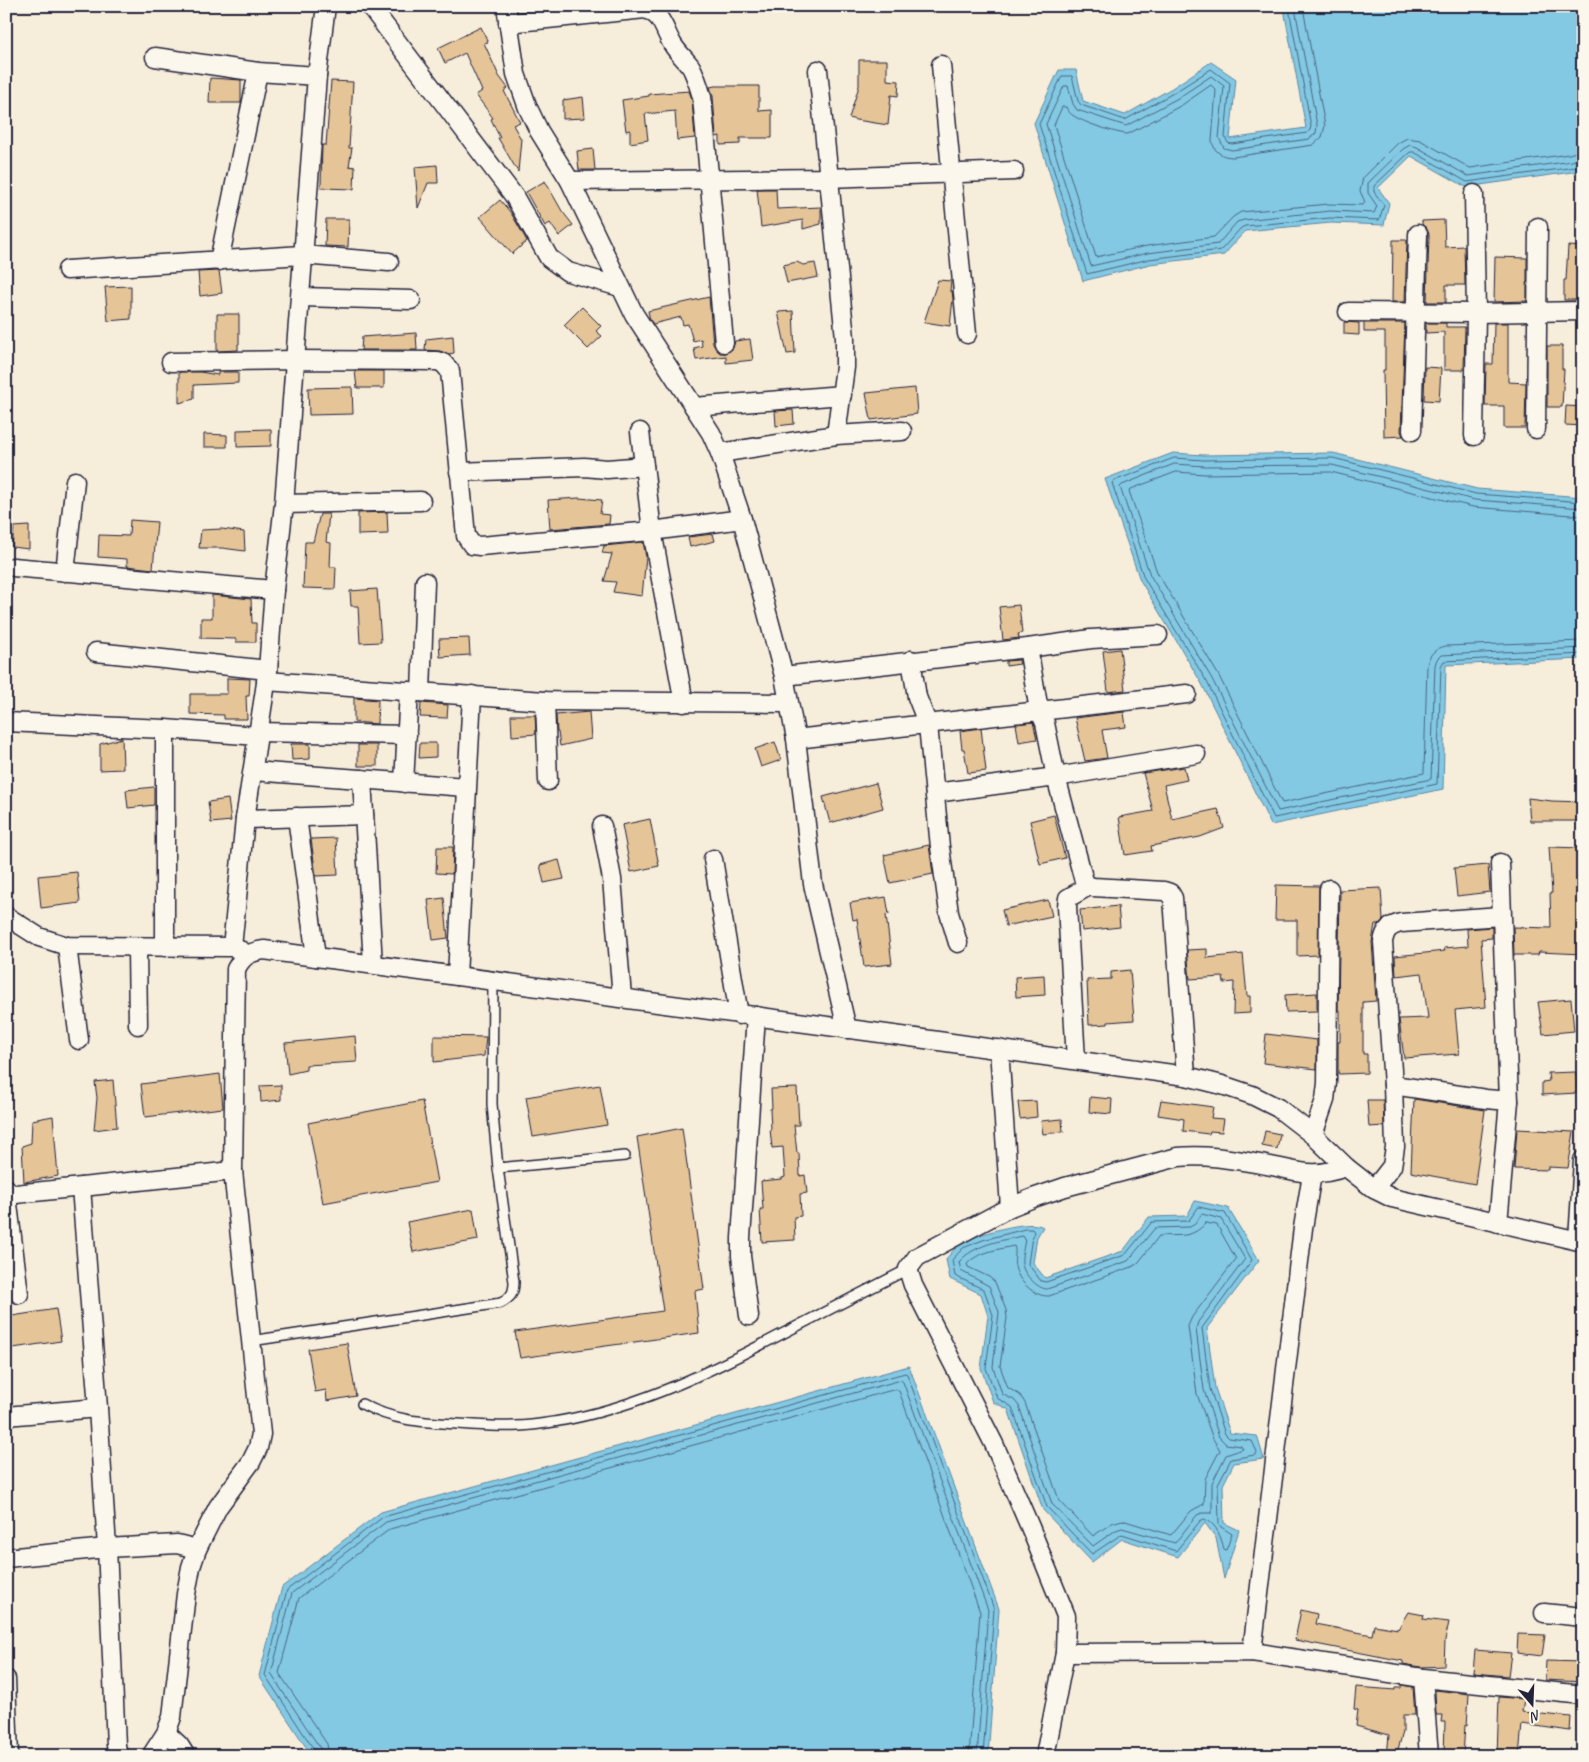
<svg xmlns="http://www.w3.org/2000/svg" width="1589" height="1762" font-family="Caveat,sans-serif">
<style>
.water{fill:#83c9e4;stroke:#5c86a0}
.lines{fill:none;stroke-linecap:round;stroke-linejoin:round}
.shore{stroke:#49657f;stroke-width:1}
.building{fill:#e5c497;stroke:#22223b}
.service-casing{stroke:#22223b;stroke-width:12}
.minor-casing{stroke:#22223b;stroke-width:21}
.service{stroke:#fbf7ec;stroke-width:9}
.minor{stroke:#fbf7ec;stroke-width:18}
</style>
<rect width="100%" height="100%" fill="#f7eddb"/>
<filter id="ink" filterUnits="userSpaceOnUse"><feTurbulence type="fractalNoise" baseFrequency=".02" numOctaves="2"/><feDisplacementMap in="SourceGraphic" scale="10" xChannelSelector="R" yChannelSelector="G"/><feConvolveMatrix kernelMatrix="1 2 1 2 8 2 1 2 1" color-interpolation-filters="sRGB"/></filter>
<g filter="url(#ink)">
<g class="water">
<path d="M1285,6H1583V166L1579,171L1466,187L1411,156L1378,188L1389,203L1384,225L1331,223L1245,231L1224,255L1150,264L1083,281L1034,123L1059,70H1076L1083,101L1125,115L1172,88L1211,62L1236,79L1230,139L1306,128L1285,15Z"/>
<path d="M1173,453L1204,455L1333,453L1477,489L1583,497V659L1446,665L1443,789L1271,825L1202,684L1140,580L1105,479Z"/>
<path d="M1195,1201L1228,1208L1259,1260L1207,1328L1215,1388L1230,1433L1257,1436L1264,1459L1234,1463L1223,1485L1224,1523L1239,1530L1224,1579L1216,1538L1205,1523L1178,1557L1122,1539L1092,1562L1043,1510L1008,1409L993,1402L981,1368L988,1316L981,1294L950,1279L946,1259C950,1254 955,1248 960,1244C973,1235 1031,1218 1043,1227L1037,1237L1033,1263L1045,1278L1123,1251L1149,1217L1187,1216Z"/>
<path d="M909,1366L999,1609L988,1756H312L259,1676L282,1587L381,1512Z"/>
</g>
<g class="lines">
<g class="shore">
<path d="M1290,6V14L1311,126L1310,130L1307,133L1232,144L1228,143L1225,137L1230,83L1211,69L1175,92L1125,120L1081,105L1078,101L1072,76H1062L1039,124L1087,274L1149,259L1221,250L1241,228L1245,226L1330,218L1379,220L1384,205L1374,192V186L1410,152H1414L1467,182L1575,167L1583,164"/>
<path d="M1296,6V14L1317,125L1316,133L1309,139L1232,150L1224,148L1219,138L1224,86L1211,76L1178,98L1126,126L1077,110L1073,104L1068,86H1064L1046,124L1091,266L1148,253L1218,244L1237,222L1244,220L1330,211L1374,213L1377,206L1368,193V183L1403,149L1410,145L1417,147L1468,176L1572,161L1583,157"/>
<path d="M1304,6V13L1325,126L1322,137L1313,145L1233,157C1222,157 1214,152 1212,141L1216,90L1211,85L1182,105L1128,134C1118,134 1082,122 1074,116C1070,114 1068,111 1066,107H1062L1054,125L1096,257L1147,246L1214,237L1233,217L1241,212L1329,204L1363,205L1365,202L1360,191L1363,178L1398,143L1407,138L1420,140L1470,168L1569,154L1583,150"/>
<path d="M1583,502L1476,494L1333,458L1204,460L1174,458L1114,481L1112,483L1144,578L1207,682L1274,818L1437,784L1441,666L1444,661L1583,654"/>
<path d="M1583,508L1475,500L1332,465L1205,466L1174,464L1122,485L1120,487L1150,575L1212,679L1278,811L1431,779L1435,665L1437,659L1441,655L1583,648"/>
<path d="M1583,516L1473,507L1331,472L1205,474L1176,472L1131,489L1129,491L1157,572L1219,676L1282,803L1424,773L1427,665C1429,654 1436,648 1446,646L1583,641"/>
<path d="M1199,1207L1225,1213L1252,1260L1202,1328L1210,1389L1225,1434L1229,1438L1252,1441L1257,1452L1255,1455L1231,1459L1218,1484L1219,1524L1221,1527L1232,1534L1226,1550L1224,1549C1221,1538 1217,1523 1204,1519L1200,1521L1176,1551L1122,1534L1092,1554L1047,1507L1012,1407L997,1398L986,1368L993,1315L985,1292L983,1289L955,1276L952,1260L963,1248L983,1240L1025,1229H1032L1034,1232L1032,1236L1028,1264L1041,1281L1046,1282L1125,1255L1152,1222L1188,1221Z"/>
<path d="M1202,1214L1221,1219L1245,1259L1198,1322L1196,1329L1204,1390L1219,1437L1226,1444L1241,1446L1243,1449L1226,1455L1212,1483V1513H1202L1197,1515L1175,1543L1122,1528L1116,1530L1093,1546L1052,1504L1019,1406L1014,1400L1002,1394L993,1367L999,1312L989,1286L961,1271L959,1262C973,1245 1002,1240 1023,1236L1025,1239C1024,1247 1021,1256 1022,1264C1023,1274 1038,1289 1047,1289L1128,1261L1155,1228L1190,1227L1195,1224Z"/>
<path d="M1206,1223L1217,1225L1236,1259L1192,1317L1188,1326L1197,1394L1213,1439L1220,1450L1205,1479L1204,1504L1191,1511L1171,1535L1122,1520L1112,1523L1093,1536L1059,1500L1025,1403L1020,1395L1008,1388L1000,1366L1007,1318L1006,1310L995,1282L989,1277L968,1267L967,1264C977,1252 1000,1249 1014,1246C1017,1252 1013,1259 1015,1266C1017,1280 1034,1297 1049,1296L1132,1267L1138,1263L1159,1236C1180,1234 1190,1240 1206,1223Z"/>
<path d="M316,1756L315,1751L265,1675L287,1590L383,1517L905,1373L907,1374L994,1609L983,1756"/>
<path d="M322,1756L320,1748L271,1674L292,1593L386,1522L901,1380L903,1382L988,1610L977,1756"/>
<path d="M329,1756L327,1744L279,1673L299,1598L390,1529L896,1389L899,1391L980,1612L969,1756"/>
</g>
</g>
<g class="building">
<path d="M481,27L488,42L484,43L499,76L508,88L504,91L520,122L513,125L521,139L518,172L498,138H500L491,119L493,118L476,95L482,91L465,53L445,63L438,48Z"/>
<path d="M859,60H887V80L899,81L898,96L891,95L888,125L856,120L849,118L859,86Z"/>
<path d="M210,78L241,80V103H209Z"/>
<path d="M331,81L353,82L349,148H352L349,166L355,167L354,189L321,188L322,145H326Z"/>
<path d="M715,86H759V111L772,110V138H740V144L720,145V136L716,137L713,96L710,87Z"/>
<path d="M689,91L692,99L695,138L677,140L675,111L645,114L648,140L630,143V130L626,131L622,100L649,96V94Z"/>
<path d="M583,97L585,118L563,119V100Z"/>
<path d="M593,149L595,170H579L577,151Z"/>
<path d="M437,165L438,183H428L418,208L415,167Z"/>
<path d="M545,181L562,211L573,225L559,236L550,223L545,226L526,192Z"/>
<path d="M757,189H776L777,209L821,207V224L803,229V220L761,227Z"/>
<path d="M500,200L511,213L527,241L512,254L480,217Z"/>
<path d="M326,219H349L348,247L325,246Z"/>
<path d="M1444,220L1445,247L1464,246L1465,285H1446V302H1427L1429,234L1427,229L1422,224V221Z"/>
<path d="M1393,240H1407L1405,302H1392Z"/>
<path d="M1568,246L1583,247V300H1564V280H1566Z"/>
<path d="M1495,257L1527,258V301L1494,302Z"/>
<path d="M797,262L803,265L815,263L818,277L787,283L783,265Z"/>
<path d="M219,271L222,293L200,296L198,272Z"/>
<path d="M938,280L951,281L950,291H952L953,299L950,326L924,322Z"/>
<path d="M131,286V319L108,321L105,287Z"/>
<path d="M709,297L713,344L716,349L720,353H725L733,348L735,341L750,339L753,360L726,363V356L696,360L694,348L702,346L701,339L693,341L688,324L683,325L681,317L653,324L650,320L648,311Z"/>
<path d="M582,307L601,326L596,331L602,336L588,349L564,325Z"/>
<path d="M793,311L795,353L787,354L778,312Z"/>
<path d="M217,314H239V344H238V350L217,351Z"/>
<path d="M1344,322L1359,323V335L1344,334Z"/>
<path d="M1364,323H1405L1401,431L1403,436L1384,437L1383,370H1385V332H1364Z"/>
<path d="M1426,323H1446V327H1465L1464,370H1444V332L1426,333Z"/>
<path d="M1494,323H1508V382L1526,383L1525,428H1504V406H1485L1486,364H1493Z"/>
<path d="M416,333L417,350H361L362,337Z"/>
<path d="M453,336L454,353L448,354L440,351L425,350L426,339Z"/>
<path d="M1547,346H1562V369H1564L1562,407H1547Z"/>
<path d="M1425,367L1441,368L1439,401L1424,400Z"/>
<path d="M355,371H384V388H357Z"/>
<path d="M179,372H200L218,375V372H238V383L194,385V399L179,403Z"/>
<path d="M352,387L353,414L309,415L308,388Z"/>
<path d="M915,388L917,414L871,420L866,393Z"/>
<path d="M1566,406L1583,407V426L1565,425Z"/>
<path d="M793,410L794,424L776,426L775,411Z"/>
<path d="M271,429V446L237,447V430Z"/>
<path d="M204,434L227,435V447H204Z"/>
<path d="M579,498L602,500L600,514L610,515L609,524L550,529L548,500Z"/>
<path d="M387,512L388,534L358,535V513Z"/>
<path d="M320,514H329L326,542L331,543L330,567H336L335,589L303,588L305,542H313Z"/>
<path d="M130,520L157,522L153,569L127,566V559L98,557L99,535L129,536Z"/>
<path d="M29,526V549L12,547L14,527Z"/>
<path d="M222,529L244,532L245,551L222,548H199L201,530Z"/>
<path d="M713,534L715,541L690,547L688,537Z"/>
<path d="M643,542L646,557L642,596L613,592L616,582L604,581L612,554L602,553L604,546Z"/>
<path d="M377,589L381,642L360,643L358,606H351L350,591Z"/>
<path d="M212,595L251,599L252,623H256V642H236V639L201,638V618H212Z"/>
<path d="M1019,605L1022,633L1018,634L1019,638L1003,640L999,607Z"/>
<path d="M469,638L470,655L440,657L439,639Z"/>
<path d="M1120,649L1125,690L1108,692L1103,651Z"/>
<path d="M1019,660L1020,664L1006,666V661Z"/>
<path d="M227,678L250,679L249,696H246L247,719H224V715L190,714V694H227Z"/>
<path d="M354,698L378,700L377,724L354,722Z"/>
<path d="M421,703L448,705L447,718L420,717Z"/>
<path d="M589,712L591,739L560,746L558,732H557L556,715Z"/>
<path d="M1124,712L1126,727L1102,730L1107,758L1085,761L1075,718Z"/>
<path d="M511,715H535L536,734L512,736Z"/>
<path d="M1033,722L1037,739L1019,742L1016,724Z"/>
<path d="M981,728L986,771L968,773L964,749H962L960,731Z"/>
<path d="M122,738L123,769L100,770V744Z"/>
<path d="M775,742L781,760L761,767L755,749Z"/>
<path d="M420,743H436V757L419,758Z"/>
<path d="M291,744H310V759L292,760Z"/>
<rect x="358" y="745" width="19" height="21"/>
<path d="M1184,767L1187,780L1164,785L1172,819L1218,809L1224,828L1200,837L1151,846L1152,851L1125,855L1119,817L1153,811L1143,773Z"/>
<path d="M876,783L883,808L830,823L823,797Z"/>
<path d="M154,787V805L128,808L126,790Z"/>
<path d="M1528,798L1552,801L1583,802V821H1530Z"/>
<path d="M228,799L231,821L211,823L208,802Z"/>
<path d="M1054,815L1065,858L1040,864L1030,821Z"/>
<path d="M650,819L659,866L631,872L622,825Z"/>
<path d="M336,838L338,875L316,876L311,839Z"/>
<path d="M929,845L933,874L890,883L884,855Z"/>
<path d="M437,847H453L452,874L436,873Z"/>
<path d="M1549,847L1583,848V954L1539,952L1538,955H1514L1513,927L1551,928L1550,893H1552Z"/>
<path d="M559,860L564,879L544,883L540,865Z"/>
<path d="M1488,865L1490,892L1457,896L1454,868Z"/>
<path d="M77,872L80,903L41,908L38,876Z"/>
<path d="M1276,885L1319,886L1318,955L1297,956V920H1275Z"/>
<path d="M1381,888L1383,920L1379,924H1375L1372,942L1376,1001L1363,1002V1054H1367V1073L1339,1074L1338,1072V1042H1340V1010H1338L1340,890Z"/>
<path d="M886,897L889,914L886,915L892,964L864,967L857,919L853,920L850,903Z"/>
<path d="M444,898L448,938L433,940L428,900Z"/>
<path d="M1048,900L1052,916L1006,926L1002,910Z"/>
<path d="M1118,906L1120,927L1082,931L1080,910Z"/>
<path d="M1492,927V938L1481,939L1486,1007L1455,1010L1459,1054L1404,1058L1399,1019L1428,1018L1422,973L1396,976L1395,956L1445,951L1444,948L1468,946L1467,929Z"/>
<path d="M1207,949V958L1243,954L1247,996H1250V1013L1233,1014L1234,982L1224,983L1223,977L1190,979L1187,950Z"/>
<path d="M1130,970L1134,1020L1108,1022V1024L1089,1025L1087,980L1111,979V972Z"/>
<path d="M1044,975L1045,995L1016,997L1015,977Z"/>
<path d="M1317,993V1011L1286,1012L1285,995Z"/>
<path d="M1571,999L1574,1031L1543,1034L1538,1002Z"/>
<path d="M1266,1034L1317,1040V1069L1263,1063Z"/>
<path d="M355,1036L357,1062L306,1065V1070L288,1074L285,1043Z"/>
<path d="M434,1036L486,1037L484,1056L434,1062Z"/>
<path d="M1576,1072L1577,1093L1542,1095V1082L1549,1081L1548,1073Z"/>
<path d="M220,1074L223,1108L145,1117L141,1084Z"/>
<path d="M113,1080L117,1127L94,1130L97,1098L95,1082Z"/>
<path d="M281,1085V1100L261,1102L260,1086Z"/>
<path d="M600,1085L607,1125L533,1137L526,1097Z"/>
<path d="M797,1088L799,1125H794L797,1153H799L800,1176L805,1175L807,1193L800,1194L801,1216L794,1217L795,1240L762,1242L760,1209H763L761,1181L782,1179V1178L785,1177L783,1147L772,1148L770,1129H771L770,1109L772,1108L771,1089Z"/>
<path d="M1090,1097L1112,1099L1111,1114L1089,1112Z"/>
<path d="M1414,1099L1485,1110L1475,1184L1411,1172Z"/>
<path d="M1161,1100L1213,1107L1211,1118L1224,1119L1222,1132L1210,1131L1209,1134L1183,1131L1184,1119L1158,1115Z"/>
<path d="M1367,1100H1383L1384,1126L1369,1127Z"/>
<path d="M422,1101L437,1182L323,1203L308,1123Z"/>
<path d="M1036,1101L1037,1117L1020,1119L1018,1102Z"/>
<path d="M53,1116L58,1176L24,1182L22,1146L31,1143L32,1120Z"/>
<path d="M1062,1119L1063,1132L1043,1134L1041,1121Z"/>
<path d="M682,1128L704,1289L695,1291L699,1333L520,1358L515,1332L663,1311L637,1137Z"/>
<path d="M1517,1129L1574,1132L1568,1168L1548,1167V1170L1514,1169Z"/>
<path d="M1265,1131L1280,1134L1277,1149L1262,1146Z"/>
<path d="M473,1209L478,1240L413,1252L407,1222Z"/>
<path d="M56,1309L61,1341L6,1349V1317Z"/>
<path d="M347,1343L356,1396L327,1401L326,1390L315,1392L308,1349Z"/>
<path d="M1301,1610L1317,1614L1315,1624L1372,1635L1374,1625L1398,1629L1408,1612L1424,1615L1423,1619L1449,1622L1445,1640L1444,1666L1421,1667L1403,1664V1661L1295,1640Z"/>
<path d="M1518,1634L1545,1635L1542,1656L1517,1653Z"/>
<path d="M1475,1650L1511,1653L1508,1676L1473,1673Z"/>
<path d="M1546,1661L1583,1662V1682L1545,1680Z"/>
<path d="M1401,1685L1413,1687L1415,1715H1403V1732L1396,1756H1387L1389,1735L1356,1726L1358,1710L1354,1709L1356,1687L1395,1690V1688H1401Z"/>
<path d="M1435,1690L1469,1694L1467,1726L1465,1725L1463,1756H1444L1445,1722H1441L1442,1715H1436Z"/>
<path d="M1499,1697L1524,1699L1522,1712L1571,1717L1570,1731L1522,1724L1519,1756H1497Z"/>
</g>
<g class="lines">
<g class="service-casing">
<g id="service">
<path d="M498,1168L625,1156"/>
<path d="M251,1341L501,1303C510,1298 514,1294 514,1282L498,1168L492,1104L493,980"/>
<path d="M362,1404C394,1421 421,1422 457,1424C485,1426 512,1428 540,1424C626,1413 704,1375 780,1335C823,1313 866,1291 908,1269"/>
</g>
</g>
<g class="minor-casing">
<g id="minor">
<path d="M370,6L514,196L549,258L568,272L620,287"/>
<path d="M506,6L516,74L528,108L539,131L570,181L634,314L711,433L720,453L742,519L784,676L796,739L813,884L847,1029"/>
<path d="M508,23L645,9C663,14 664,31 673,45C678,53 685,59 691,67C696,76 699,87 702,97L724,343"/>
<path d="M155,57L258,72L317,76"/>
<path d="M941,65L967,334"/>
<path d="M818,70L845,338V367L836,435"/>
<path d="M570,181L828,178L1014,171"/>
<path d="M1474,194L1476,313L1474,436"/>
<path d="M219,261L258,72"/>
<path d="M67,270L302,255L389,262"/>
<path d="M301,297L411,300"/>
<path d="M1348,312L1476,313L1583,311"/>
<path d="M171,362L295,360L437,361L443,363L450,371L466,536L472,545L480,546L652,531L742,519"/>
<path d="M694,407L842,395"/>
<path d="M1536,429L1538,227"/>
<path d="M1412,431L1418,234"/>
<path d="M640,432L652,531L684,703"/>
<path d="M720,453L836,435L902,431"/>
<path d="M459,472L584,467L607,469L644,466"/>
<path d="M284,504L421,501"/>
<path d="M13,567L274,590"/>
<path d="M65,572L75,481"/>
<path d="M1028,648L1039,710L1045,723L1056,777L1084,881L1087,885L1093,887L1164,891L1170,893L1173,898L1186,1076"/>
<path d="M96,652L268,670"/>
<path d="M911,660L917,697L928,725L940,847L949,913L958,943"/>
<path d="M784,676L1028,648L1091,639L1158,635"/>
<path d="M266,681L545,701L788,703"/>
<path d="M421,692L425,582"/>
<path d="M545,701L548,781"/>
<path d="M6,722L165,729L258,736"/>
<path d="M258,732L407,735"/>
<path d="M796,739L1187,694"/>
<path d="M253,771L466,787"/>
<path d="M362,779L373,964"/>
<path d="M404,783L409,691"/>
<path d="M935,793L1056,777L1196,754"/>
<path d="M297,817L316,957"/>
<path d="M245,819L364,815"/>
<path d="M602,826L612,879L622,997"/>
<path d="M713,859L739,1015"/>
<path d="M6,916L39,937L67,946L232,947L242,951"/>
<path d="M67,946L79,1040"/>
<path d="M137,947L138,1025"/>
<path d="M165,947V729"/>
<path d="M232,947L245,819L268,670L274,590L284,504L317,76L326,6"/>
<path d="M457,976L472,695"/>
<path d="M999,1049L1010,1207"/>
<path d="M1076,1060L1067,906L1068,898L1089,886"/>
<path d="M1393,1085L1486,1099L1509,1101L1500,863"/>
<path d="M1313,1135L1325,1100L1327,1083L1329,889"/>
<path d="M81,1187L98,1408L107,1548L116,1745L118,1756"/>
<path d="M6,1188L19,1294"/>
<path d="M1374,1189L1392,1166L1395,1147L1393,1085L1383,942C1385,930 1389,926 1401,923L1501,916"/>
<path d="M6,1195L233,1171"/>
<path d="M1498,1223L1509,1101"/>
<path d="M1578,1240L1583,1160"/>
<path d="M749,1316L741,1256V1238L756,1016"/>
<path d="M6,1416L98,1408"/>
<path d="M6,1558L107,1548L177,1544L197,1549"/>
<path d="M1544,1613L1583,1617"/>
<path d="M1252,1652L1303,1228L1312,1174"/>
<path d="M1065,1653L1252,1652L1423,1678L1583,1695"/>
<path d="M1423,1678L1429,1756"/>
<path d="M6,1679L9,1756"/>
<path d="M166,1733L179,1745L186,1756"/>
<path d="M151,1756L166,1733L172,1717L186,1594L191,1567L197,1549L218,1507L251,1462L258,1448L261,1434L233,1171L236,969C243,956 249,952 264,950C572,990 879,1032 1186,1076L1222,1085L1252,1095L1278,1108L1313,1135L1346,1167L1374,1189L1392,1198L1583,1242"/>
<path d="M1045,1756L1065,1653L1066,1616L1030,1527L994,1444L913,1285L908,1269L917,1257L1010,1207L1033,1198L1065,1187L1178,1157C1208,1154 1237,1160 1266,1165C1300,1171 1311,1179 1346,1167"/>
</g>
</g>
<use href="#service" class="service"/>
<use href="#minor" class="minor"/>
</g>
</g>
<rect width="1589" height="1762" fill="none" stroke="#fbf7ec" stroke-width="25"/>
<rect x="12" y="12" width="1564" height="1737" fill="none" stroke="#22223b" stroke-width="2" filter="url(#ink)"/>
<g transform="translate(1532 1704) rotate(161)" stroke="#fbf7ec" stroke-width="4" paint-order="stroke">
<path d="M0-4L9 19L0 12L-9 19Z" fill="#22223b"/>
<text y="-8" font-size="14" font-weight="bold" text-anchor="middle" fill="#22223b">N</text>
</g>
</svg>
